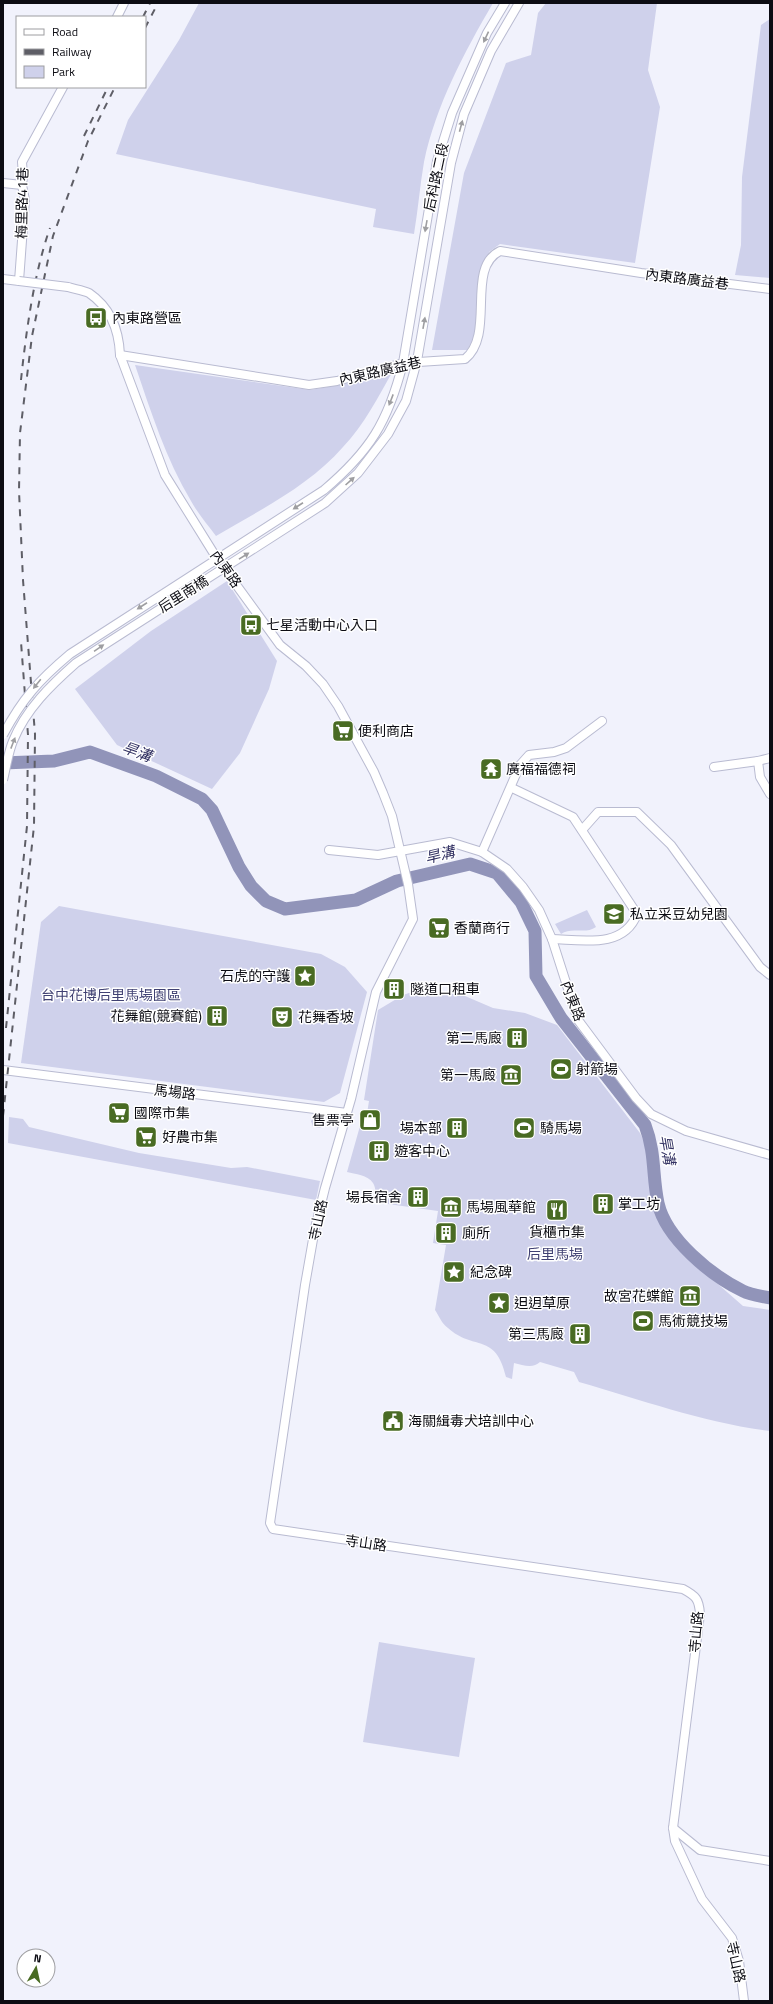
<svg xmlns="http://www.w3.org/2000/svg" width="773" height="2004" font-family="'Titillium Web','Noto Sans TC',sans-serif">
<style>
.green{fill:#cfd1eb}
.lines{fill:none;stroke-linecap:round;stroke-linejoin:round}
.river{stroke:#9194b9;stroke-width:13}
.minor-casing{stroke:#b9bbd1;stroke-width:10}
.minor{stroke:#fff;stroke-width:8}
.rail{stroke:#5e5e66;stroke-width:2;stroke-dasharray:7 7;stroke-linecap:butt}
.minor-bridge-casing{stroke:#b9bbd1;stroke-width:10;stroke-linecap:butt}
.minor-bridge{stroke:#fff;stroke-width:8}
.oneway{fill:#9e9ea1}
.labels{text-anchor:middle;stroke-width:3;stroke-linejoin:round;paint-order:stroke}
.street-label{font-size:14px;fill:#0c0c13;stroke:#fff}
.poi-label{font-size:14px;fill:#0c0c13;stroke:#fff;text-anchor:start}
.park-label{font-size:14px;fill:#404173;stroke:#fff}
.water-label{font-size:15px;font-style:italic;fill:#343364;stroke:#fff}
</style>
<rect width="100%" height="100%" fill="#f1f2fc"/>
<g class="green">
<path d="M199,3H493C464,53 436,105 424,162C420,185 418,210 414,234L373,227L376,209L116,154L128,120L179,40Z"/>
<path d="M546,3H657L648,70L660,107L635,263L500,244L489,252L474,339L467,350H432L464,173L506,63L531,55L538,13Z"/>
<path d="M770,19V278L735,275L741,245L742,177L761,25Z"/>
<path d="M135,365L310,390L339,385L393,371C378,397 364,425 343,447C309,486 260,510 216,536C208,525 198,514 191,501C166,459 151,412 135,365Z"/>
<path d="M227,581L277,661L269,689L240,753L212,789L117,745L75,689L151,631Z"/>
<path d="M59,906L321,954L345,967L367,992L340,1093L324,1102L21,1063L41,922Z"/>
<path d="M587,910L596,927C585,935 572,926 561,934L555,924Z"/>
<path d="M427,987C435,995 441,995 451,990L493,1008L525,1013L557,1025L640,1133L646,1145L652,1206L659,1222L673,1241L687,1257L743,1306L770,1310V1431C705,1423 642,1400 579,1382L574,1372L540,1362C533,1369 523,1365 514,1363L512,1379L506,1377C496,1332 473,1351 448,1328C442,1324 439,1316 435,1310L446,1245L433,1243L438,1211L388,1204C369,1197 379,1193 373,1183C368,1175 355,1174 347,1172L360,1126H365L369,1101L364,1100L378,1010L403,995Z"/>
<path d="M9,1117L23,1119L29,1127L139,1153L231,1168L247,1167L320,1181L316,1200L8,1143Z"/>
<path d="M314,1117L321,1118L328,1123L320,1128L313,1127L311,1121Z"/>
<path d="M379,1642L475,1658L459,1757L363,1742Z"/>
</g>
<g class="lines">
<path class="river" d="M3,763L54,761L90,752L156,776L202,799L212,810L239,867L251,886L266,901L285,909L356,900L397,881L470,864L497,873L521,902L535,931L536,976L561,1018L645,1125C656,1154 652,1175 658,1203C666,1239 712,1276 743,1291C751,1295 761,1296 770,1298"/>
<g class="minor-casing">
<g id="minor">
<path d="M117,17L124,3"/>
<path d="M3,183L22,185"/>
<path d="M3,279L19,281L25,200L22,185L23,176L22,162L63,87"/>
<path d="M68,287C74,289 83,290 89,293C111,308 119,330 120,355L165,475L216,557L280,645L306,666L323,684L338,706L374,772L383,793L392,816L408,884L413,919L376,992L351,1099L325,1188L315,1228L305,1285L270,1523L273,1529L683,1589C696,1596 699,1599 700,1614L673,1828L675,1841L702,1899L732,1938L739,1961L744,2001"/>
<path d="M120,355L309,385L337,381L403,363L465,359C496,334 465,268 500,251L641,273L770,289"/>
<path d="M417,361L451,163L464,114L491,51L519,3"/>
<path d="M403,363L437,161L452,113L487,33L505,3"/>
<path d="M770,758L758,761L760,777L770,794"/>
<path d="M714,767L758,761"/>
<path d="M512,788L573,817L637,914C624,949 582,940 552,939"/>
<path d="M582,830L598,812H637L671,845L760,967L770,975"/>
<path d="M329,850L378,855L450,842L482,852L507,869L523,887L539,910L552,939L578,1020L636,1098L651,1114L686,1131L770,1155"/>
<path d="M482,852L520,765L529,755L554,752L566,748L602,721"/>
<path d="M3,1070L347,1113"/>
<path d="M673,1828L700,1850L770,1861"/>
</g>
</g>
<use href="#minor" class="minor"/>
<g class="rail">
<path d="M143,17L150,3"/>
<path d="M145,28L158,3"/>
<path d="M84,136L108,87"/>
<path d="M21,380C26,332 34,273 50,228"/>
<path d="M6,1028L27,826L28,735L21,642"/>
<path d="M3,1116L34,826L35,734L23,580L19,491L20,433L32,336L53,236L88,141L115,87"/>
</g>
<g class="minor-bridge-casing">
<g id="minor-bridge">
<path d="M19,281L68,287"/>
<path d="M3,735C22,699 39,680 70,654L324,490C370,451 388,422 403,363"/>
<path d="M3,780C6,768 8,753 13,741C26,709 51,685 76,663L325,503L358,473L388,434L406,401L417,361"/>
</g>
</g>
<use href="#minor-bridge" class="minor-bridge"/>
</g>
<defs><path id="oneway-solid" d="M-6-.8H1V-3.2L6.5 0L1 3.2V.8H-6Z"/></defs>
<g class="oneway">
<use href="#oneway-solid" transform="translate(486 37) rotate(115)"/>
<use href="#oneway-solid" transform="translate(461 126) rotate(-75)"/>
<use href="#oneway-solid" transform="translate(426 226) rotate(100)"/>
<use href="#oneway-solid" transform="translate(424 323) rotate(-80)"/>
<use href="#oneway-solid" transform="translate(391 400) rotate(111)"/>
<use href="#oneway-solid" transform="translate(350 481) rotate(-42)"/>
<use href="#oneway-solid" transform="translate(298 506) rotate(147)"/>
<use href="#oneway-solid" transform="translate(244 556) rotate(-32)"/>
<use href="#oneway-solid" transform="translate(142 606) rotate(147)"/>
<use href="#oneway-solid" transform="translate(99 648) rotate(-34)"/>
<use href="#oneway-solid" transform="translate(37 684) rotate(129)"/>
<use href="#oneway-solid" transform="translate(13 743) rotate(-69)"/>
</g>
<defs>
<g id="bus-square" transform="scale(1.15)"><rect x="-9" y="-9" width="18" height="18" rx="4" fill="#496b23" stroke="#fff"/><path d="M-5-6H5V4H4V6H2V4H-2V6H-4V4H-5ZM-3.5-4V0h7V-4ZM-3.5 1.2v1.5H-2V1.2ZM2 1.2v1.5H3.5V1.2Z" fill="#fff"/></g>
<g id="supermarket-square" transform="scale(1.15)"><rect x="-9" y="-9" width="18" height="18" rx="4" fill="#496b23" stroke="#fff"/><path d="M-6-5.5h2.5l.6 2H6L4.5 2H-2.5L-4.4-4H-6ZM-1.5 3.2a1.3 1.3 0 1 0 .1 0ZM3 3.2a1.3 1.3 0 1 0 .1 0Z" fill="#fff"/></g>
<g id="temple-square" transform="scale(1.15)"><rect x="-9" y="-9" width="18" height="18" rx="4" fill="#496b23" stroke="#fff"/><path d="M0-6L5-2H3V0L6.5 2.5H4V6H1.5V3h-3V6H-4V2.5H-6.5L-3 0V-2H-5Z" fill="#fff"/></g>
<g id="school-square" transform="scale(1.15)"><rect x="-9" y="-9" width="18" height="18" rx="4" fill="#496b23" stroke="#fff"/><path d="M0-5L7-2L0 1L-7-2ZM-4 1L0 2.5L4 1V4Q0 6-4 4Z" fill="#fff"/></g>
<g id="sight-square" transform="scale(1.15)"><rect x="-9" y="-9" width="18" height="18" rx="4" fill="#496b23" stroke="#fff"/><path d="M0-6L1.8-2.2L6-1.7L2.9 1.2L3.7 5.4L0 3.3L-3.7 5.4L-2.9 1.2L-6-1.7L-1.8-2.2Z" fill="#fff"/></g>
<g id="building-square" transform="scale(1.15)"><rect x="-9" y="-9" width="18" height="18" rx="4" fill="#496b23" stroke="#fff"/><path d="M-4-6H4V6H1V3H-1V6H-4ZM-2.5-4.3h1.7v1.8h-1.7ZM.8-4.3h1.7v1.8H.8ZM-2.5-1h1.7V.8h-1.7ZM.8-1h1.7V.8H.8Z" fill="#fff"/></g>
<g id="theatre-square" transform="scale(1.15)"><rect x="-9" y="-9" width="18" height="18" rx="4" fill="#496b23" stroke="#fff"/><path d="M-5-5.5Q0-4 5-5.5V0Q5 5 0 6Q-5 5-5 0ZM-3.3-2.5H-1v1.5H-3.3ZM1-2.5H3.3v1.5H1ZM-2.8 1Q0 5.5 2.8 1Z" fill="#fff"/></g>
<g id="stadium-square" transform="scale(1.15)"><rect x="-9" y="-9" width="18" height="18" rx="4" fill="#496b23" stroke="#fff"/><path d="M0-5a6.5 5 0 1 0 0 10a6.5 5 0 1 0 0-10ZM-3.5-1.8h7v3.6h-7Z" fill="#fff"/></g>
<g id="museum-square" transform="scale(1.15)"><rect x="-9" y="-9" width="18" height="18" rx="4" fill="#496b23" stroke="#fff"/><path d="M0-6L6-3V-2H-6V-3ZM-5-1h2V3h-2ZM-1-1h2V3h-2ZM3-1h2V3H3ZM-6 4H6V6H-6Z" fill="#fff"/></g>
<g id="shop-square" transform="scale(1.15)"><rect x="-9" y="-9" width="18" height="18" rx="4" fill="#496b23" stroke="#fff"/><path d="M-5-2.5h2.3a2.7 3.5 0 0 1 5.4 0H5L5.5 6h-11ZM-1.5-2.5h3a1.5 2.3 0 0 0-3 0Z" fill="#fff"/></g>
<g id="restaurant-square" transform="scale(1.15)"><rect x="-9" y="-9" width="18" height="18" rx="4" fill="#496b23" stroke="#fff"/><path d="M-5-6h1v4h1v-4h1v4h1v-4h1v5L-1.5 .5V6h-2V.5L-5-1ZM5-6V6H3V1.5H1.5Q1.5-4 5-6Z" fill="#fff"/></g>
<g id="civic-square" transform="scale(1.15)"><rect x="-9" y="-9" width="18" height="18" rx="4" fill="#496b23" stroke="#fff"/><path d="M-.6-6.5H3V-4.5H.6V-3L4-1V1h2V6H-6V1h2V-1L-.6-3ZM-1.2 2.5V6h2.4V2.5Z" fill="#fff"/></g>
</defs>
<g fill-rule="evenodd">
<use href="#bus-square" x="96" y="318"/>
<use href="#bus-square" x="251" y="625"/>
<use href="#supermarket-square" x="343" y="731"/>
<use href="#temple-square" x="491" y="769"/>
<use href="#school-square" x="614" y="914"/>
<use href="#supermarket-square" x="439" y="928"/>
<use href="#sight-square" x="305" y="976"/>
<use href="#building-square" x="394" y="989"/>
<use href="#building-square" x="217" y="1016"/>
<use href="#theatre-square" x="282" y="1017"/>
<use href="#building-square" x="517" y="1038"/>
<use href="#stadium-square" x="561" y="1069"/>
<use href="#museum-square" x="511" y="1075"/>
<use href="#supermarket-square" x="119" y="1113"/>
<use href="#shop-square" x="370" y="1120"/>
<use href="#building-square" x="457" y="1128"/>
<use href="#stadium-square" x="524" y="1128"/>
<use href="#supermarket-square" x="146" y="1137"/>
<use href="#building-square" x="379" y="1151"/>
<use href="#building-square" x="418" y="1197"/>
<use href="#building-square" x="603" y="1204"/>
<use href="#museum-square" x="451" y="1207"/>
<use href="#restaurant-square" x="557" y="1210"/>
<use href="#building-square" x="446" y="1233"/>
<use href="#sight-square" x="454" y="1272"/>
<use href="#museum-square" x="690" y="1296"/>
<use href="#sight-square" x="499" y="1303"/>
<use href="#stadium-square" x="643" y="1321"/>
<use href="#building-square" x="580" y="1334"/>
<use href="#civic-square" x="393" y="1421"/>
</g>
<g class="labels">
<g class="street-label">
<text transform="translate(436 177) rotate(-78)" y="5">后科路二段</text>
<text transform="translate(22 203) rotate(-89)" y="5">梅里路41巷</text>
<text transform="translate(687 279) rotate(7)" y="5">內東路廣益巷</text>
<text transform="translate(380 371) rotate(-13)" y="5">內東路廣益巷</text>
<text transform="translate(226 569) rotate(55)" y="5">內東路</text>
<text transform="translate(183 594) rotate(-32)" y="5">后里南橋</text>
<text transform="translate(573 1001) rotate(69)" y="5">內東路</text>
<text transform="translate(175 1092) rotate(7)" y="5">馬場路</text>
<text transform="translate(318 1220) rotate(-78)" y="5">寺山路</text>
<text transform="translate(366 1543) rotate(8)" y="5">寺山路</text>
<text transform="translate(696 1632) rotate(-85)" y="5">寺山路</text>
<text transform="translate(736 1962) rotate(77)" y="5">寺山路</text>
</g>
<g class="poi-label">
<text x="112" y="323">內東路營區</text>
<text x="266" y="630">七星活動中心入口</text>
<text x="358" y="736">便利商店</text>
<text x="506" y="774">廣福福德祠</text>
<text x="630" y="919">私立采豆幼兒園</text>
<text x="454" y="933">香蘭商行</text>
<text x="290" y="981" text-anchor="end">石虎的守護</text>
<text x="410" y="994">隧道口租車</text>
<text x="202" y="1021" text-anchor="end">花舞館(競賽館)</text>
<text x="298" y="1022">花舞香坡</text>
<text x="502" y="1043" text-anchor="end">第二馬廄</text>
<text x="576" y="1074">射箭場</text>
<text x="496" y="1080" text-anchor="end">第一馬廄</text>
<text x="134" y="1118">國際市集</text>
<text x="354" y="1125" text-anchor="end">售票亭</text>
<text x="442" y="1133" text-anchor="end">場本部</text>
<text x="540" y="1133">騎馬場</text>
<text x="162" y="1142">好農市集</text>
<text x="394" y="1156">遊客中心</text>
<text x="402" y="1202" text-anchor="end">場長宿舍</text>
<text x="618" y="1209">掌工坊</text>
<text x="466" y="1212">馬場風華館</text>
<text x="557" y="1237" text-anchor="middle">貨櫃市集</text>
<text x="462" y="1238">廁所</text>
<text x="470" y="1277">紀念碑</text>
<text x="674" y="1301" text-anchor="end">故宮花蝶館</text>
<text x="514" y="1308">𨑨迌草原</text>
<text x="658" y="1326">馬術競技場</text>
<text x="564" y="1339" text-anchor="end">第三馬廄</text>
<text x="408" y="1426">海關緝毒犬培訓中心</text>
</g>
<g class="park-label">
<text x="111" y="1000">台中花博后里馬場園區</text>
<text x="555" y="1259">后里馬場</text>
</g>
<g class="water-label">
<text transform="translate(137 752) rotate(20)" y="5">旱溝</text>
<text transform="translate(440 855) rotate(-13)" y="5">旱溝</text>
<text transform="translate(667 1150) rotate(80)" y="5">旱溝</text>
</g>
</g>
<rect width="773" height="2004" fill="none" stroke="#0c0c13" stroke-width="8"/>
<rect x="16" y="16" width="130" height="72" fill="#ffffff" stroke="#9e9ea1"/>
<rect x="24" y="29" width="20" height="6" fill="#ffffff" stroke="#9e9ea1"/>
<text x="52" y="36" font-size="12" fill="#0c0c13">Road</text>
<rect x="24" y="49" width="20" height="6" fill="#5e5e66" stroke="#9e9ea1"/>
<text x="52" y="56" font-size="12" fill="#0c0c13">Railway</text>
<rect x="24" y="66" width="20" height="12" fill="#cfd1eb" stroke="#9e9ea1"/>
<text x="52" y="76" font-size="12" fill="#0c0c13">Park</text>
<g transform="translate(36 1968) rotate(9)"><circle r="19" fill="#ffffff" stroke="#9e9ea1"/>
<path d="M0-3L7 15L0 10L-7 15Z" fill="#496b23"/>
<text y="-6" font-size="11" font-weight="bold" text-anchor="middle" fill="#0c0c13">N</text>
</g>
</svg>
